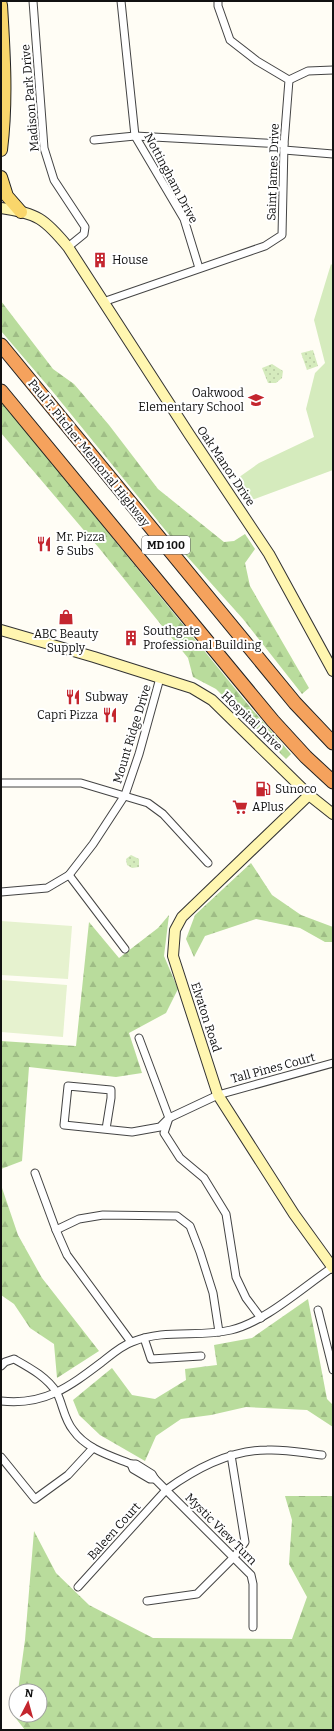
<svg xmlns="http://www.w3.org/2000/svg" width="334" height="1731" font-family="Bitter,serif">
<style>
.grass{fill:#d5ebbd}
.forest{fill:url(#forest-firs)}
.park{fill:url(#park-dots)}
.pitch{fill:#e6f2cf}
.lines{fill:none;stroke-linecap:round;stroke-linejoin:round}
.street-casing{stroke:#444;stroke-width:9}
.secondary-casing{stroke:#333;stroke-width:12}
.primary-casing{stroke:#222;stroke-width:14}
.highway-casing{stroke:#222;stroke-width:15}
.street{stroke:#fff;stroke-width:7}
.secondary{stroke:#fff6b0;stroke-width:10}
.primary{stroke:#f9d66b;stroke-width:12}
.highway{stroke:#f5a25d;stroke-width:13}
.labels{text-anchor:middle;stroke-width:4;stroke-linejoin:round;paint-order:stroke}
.shield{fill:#fff;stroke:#585858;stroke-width:1}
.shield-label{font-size:11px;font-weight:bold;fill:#111}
.street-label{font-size:12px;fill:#111;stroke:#fff}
.poi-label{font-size:12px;fill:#111;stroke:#fff;text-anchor:start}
</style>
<defs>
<pattern id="forest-firs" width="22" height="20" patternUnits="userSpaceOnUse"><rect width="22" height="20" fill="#b9dc9c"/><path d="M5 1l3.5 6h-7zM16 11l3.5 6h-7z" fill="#9ebc85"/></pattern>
<pattern id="park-dots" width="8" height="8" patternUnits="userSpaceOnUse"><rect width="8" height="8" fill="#d5ebbd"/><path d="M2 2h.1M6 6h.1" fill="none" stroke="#b6c8a1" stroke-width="1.8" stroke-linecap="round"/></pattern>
</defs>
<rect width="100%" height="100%" fill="#fffdf5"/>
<path class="grass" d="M331,264L333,266V470L249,501L235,480L259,463L314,437L306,409L315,373L325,363L314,320Z"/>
<g class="forest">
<path d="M1,301L53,369L74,384L109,425L158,489L224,542L234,541L245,534L255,549L245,563L250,586L309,688L302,694L243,619L184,553L53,392L1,331Z"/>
<path d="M1,401L250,707L291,754L286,759L216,689L193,677L188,658L99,548L1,433Z"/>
<path d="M251,863L272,895L301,915L333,927V942H325L300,928L256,919L205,936L194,957L186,939L195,915Z"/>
<path d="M169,915L164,956L178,989L166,1013L129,1033L142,1073L116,1077L29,1067L22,1161L1,1169V1041L76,1046L89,922L119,958L158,928Z"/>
<path d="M1,1185L18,1235L42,1278L99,1351L57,1378L54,1344L30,1328L14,1304L1,1295Z"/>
<path d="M308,1299L327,1399L333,1405V1427L307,1410L246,1407L211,1415L181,1419L156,1436L145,1461L100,1435L79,1415L73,1400L112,1368L132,1395L155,1399L186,1380L185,1369L217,1365L214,1345L252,1338Z"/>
<path d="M285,1496H333V1730H25L14,1716L16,1702V1715H40V1691H18L25,1640L34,1531L56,1573L89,1605L153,1638L292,1639L307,1597L289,1564L292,1520Z"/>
</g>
<g class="park">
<path d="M313,350L318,366L307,370L301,353Z"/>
<path d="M272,364L283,371L282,378L276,383H268L262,368Z"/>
<path d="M131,855L139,859V867L132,868L127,865L126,859Z"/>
</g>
<g class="pitch">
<path d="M1,921L72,926L68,979L1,975Z"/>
<path d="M1,980L67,985L63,1037L1,1032Z"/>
</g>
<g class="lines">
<g class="street-casing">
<g id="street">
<path d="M33,1L44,148L54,180L85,227L84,234L68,247"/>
<path d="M121,1L135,136L184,219L199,268"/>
<path d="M289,80L308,71L333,70"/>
<path d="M94,140L135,136L284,144"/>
<path d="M284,150L333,154"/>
<path d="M103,302L265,246L282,235L284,144L289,80L257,61L230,40L218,6V1"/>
<path d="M1,783H81L148,803L163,814L208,863"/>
<path d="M69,875L93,844L125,795L139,754L160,678"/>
<path d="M1,892L47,888L69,875L125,949"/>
<path d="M139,1038L169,1118L164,1133L180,1158L204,1178L226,1214L236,1277L246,1298L261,1318"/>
<path d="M106,1129L111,1098V1090L68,1086L64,1125L132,1132L160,1127L169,1118L218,1095L333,1063"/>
<path d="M35,1173L56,1230L79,1219L103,1215L177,1216L190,1226L200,1252L213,1293L219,1332"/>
<path d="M56,1230L67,1255L131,1342"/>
<path d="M318,1310L333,1370"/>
<path d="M144,1338L151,1359L201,1356"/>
<path d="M1,1366L5,1362L14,1359C30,1368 47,1377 57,1393C63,1405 64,1419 73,1430C86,1449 111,1456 131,1464H136L152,1474L155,1479L251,1575L253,1584V1627"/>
<path d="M1,1401C44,1406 69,1387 102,1362C111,1355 121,1346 132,1342C166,1328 198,1338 231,1330C265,1322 303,1287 333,1267"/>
<path d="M1,1457L35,1499L68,1475L93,1448"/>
<path d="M131,1464L133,1469L150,1479H155"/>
<path d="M78,1587L166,1490C195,1469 230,1450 267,1450C285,1449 304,1453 322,1455"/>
<path d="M147,1601L197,1594L234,1557L245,1542L231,1455"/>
</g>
</g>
<g class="secondary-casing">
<g id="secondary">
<path d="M1,208C37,213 45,219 68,247L189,434L269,554L333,671"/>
<path d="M1,630L94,657L192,688L212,700L309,795L333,814"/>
<path d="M309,795L182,917L175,930L173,956L218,1095L294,1214L333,1268"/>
</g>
</g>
<g class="primary-casing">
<g id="primary">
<path d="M1,5C4,54 7,102 1,150"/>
<path d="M1,177L7,196L21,212"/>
</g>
</g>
<g class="highway-casing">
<g id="highway">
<path d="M1,345L295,703L333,743"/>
<path d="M1,391L273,721L306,757L333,782"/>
</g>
</g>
<use href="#street" class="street"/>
<use href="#secondary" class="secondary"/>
<use href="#primary" class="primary"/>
<use href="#highway" class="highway"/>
</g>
<defs>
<g id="building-bare" transform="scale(1.2)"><path d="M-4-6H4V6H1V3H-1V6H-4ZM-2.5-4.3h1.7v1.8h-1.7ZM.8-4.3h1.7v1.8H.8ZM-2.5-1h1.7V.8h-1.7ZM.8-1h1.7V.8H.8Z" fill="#c4262e" stroke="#fff" stroke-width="2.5" paint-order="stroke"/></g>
<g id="school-bare" transform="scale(1.2)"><path d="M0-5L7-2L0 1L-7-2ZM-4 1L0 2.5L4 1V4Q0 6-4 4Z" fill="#c4262e" stroke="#fff" stroke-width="2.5" paint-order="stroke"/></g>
<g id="restaurant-bare" transform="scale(1.2)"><path d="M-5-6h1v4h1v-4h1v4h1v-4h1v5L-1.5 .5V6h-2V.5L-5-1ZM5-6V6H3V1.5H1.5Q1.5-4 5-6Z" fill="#c4262e" stroke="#fff" stroke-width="2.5" paint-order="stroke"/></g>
<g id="shop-bare" transform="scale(1.2)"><path d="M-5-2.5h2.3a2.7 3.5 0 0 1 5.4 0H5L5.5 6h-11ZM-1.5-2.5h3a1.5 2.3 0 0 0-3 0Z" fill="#c4262e" stroke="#fff" stroke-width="2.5" paint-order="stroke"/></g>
<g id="fuel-bare" transform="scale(1.2)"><path d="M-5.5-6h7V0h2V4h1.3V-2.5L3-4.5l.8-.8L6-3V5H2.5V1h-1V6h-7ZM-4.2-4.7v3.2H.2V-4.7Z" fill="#c4262e" stroke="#fff" stroke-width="2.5" paint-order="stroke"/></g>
<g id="supermarket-bare" transform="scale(1.2)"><path d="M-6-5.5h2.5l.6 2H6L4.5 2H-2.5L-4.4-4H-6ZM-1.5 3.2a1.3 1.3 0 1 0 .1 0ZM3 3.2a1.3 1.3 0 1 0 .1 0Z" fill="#c4262e" stroke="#fff" stroke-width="2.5" paint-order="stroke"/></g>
</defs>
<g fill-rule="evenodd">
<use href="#building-bare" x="100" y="260"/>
<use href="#school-bare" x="256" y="400"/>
<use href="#restaurant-bare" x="44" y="544"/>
<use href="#shop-bare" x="66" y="617"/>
<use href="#building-bare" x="131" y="638"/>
<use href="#restaurant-bare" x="73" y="697"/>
<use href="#restaurant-bare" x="110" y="715"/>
<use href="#fuel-bare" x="263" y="789"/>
<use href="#supermarket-bare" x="240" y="807"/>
</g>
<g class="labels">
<rect class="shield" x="142" y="536" width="48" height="18" rx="3"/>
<g class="shield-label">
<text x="166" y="549">MD 100</text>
</g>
<g class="street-label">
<text transform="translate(30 98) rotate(-95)" y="4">Madison Park Drive</text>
<text transform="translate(273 172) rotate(-88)" y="4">Saint James Drive</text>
<text transform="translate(171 178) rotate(62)" y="4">Nottingham Drive</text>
<text transform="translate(89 453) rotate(51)" y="4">Paul T. Pitcher Memorial Highway</text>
<text transform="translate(226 466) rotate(56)" y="4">Oak Manor Drive</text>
<text transform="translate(252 721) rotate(44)" y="4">Hospital Drive</text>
<text transform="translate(132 734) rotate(-73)" y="4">Mount Ridge Drive</text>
<text transform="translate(206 1017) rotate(72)" y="4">Elvaton Road</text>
<text transform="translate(273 1068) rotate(-15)" y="4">Tall Pines Court</text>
<text transform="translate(221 1529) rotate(45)" y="4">Mystic View Turn</text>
<text transform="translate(114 1531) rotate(-48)" y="4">Baleen Court</text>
</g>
<g class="poi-label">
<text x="112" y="264">House</text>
<text x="244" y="397" text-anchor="end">Oakwood<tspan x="244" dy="14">Elementary School</tspan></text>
<text x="56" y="541">Mr. Pizza<tspan x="56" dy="14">&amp; Subs</tspan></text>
<text x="143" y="635">Southgate<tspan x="143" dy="14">Professional Building</tspan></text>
<text x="66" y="638" text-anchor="middle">ABC Beauty<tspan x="66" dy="14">Supply</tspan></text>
<text x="85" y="701">Subway</text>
<text x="98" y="719" text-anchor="end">Capri Pizza</text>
<text x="275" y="793">Sunoco</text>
<text x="252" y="811">APlus</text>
</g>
</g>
<rect width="334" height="1731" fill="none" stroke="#111111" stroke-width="4"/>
<g transform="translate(28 1703) rotate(6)"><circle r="19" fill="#ffffff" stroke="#a0a0a0"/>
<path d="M0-3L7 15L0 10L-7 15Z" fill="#c4262e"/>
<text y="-6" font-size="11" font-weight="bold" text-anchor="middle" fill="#111111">N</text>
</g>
</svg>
